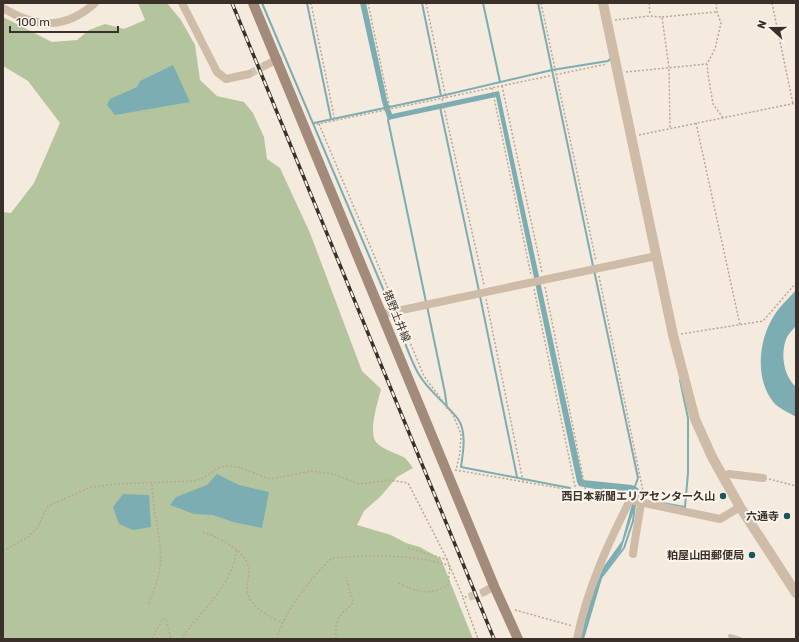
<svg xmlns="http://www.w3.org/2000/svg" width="799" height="642" font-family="Rubik,'Noto Sans JP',sans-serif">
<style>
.green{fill:#b4c59d}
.water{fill:#7badb3}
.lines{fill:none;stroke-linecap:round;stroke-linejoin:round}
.stream{stroke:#7badb3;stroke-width:2}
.minor-tunnel{stroke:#cfc6ba;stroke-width:8;stroke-dasharray:8 4;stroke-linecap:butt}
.path{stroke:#baa693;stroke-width:1.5;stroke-dasharray:2 2;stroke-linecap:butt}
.service{stroke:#cebca9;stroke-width:4}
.minor{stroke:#cebca9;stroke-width:8}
.tertiary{stroke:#cebca9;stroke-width:10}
.secondary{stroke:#a28b7a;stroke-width:10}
.rail-casing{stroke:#3a3029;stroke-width:3.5}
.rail{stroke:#fbf5eb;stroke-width:2;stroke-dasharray:6;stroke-linecap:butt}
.poi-dot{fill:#1b555f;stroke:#fbf5eb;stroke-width:1.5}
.labels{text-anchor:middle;stroke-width:4;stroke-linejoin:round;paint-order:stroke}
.street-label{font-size:11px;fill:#3a3029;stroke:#fbf5eb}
.poi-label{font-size:11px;font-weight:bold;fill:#3a3029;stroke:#fbf5eb;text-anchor:end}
</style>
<rect width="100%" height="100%" fill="#f4ebde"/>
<path class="green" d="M138,3H167L181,20L195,45L200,80L217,96L244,102L253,113L264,137L267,159L280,168L310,233L362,371L381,389C378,402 368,431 376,442C379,446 387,450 392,452C405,458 404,455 413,468L397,477L381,496L364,511L357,525L391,535L406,543L420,547L441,559L473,639H3V212L11,213L34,183L60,123L28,81L3,66V17L52,42L77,40L89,30L105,24L124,29L145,20Z"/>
<g class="water">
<path d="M360,3H366L387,100L392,114L499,91L583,480L632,485L638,488L640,492L621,550L603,575L584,639H579L586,609L604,566L622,541L632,504L631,499L627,495L579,486L577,482L496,97L388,120L382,102Z"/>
<path d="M173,65L190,102L115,115L107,105L110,99L137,87L140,81Z"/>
<path d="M796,290C796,299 798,317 796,325C794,329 789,333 787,337C780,352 783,376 796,387V417C790,413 780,409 775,404C755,382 758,343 772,319C778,308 788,299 796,290Z"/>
<path d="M217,474L239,485L269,492L262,528L233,522L213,515L194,514L170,505L176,497L207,485Z"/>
<path d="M123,494L149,495L151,527L133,530L119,524L113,507Z"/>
</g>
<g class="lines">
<g class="stream">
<path d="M262,3L392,310"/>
<path d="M307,3L331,119"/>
<path d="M422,3L441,96"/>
<path d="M483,3L500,82"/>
<path d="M538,3L593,266"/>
<path d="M440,107L479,291"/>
<path d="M390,118L388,120L426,302"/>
<path d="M314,123L441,96L552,70L608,61L611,58"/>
<path d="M594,270L638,478L634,489"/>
<path d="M480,296L517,477"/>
<path d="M427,306L445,393L447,408"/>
<path d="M394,314C402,333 408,355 418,373C428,391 446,403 458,419C467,432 463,453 461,467L570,488"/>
<path d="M662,503L685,507L688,473V418L680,380"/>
<path d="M601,578L624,548L633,521L635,504"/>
</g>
<g class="minor-tunnel">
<path d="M249,74L266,65"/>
<path d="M469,597L484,592"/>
</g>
<g class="path">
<path d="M311,3L335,121"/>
<path d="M368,3L390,109"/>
<path d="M426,3L446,98"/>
<path d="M541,3L596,261"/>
<path d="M649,3L650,15"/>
<path d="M716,3L717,12L721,23L715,49L707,64L708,74L713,104L723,118"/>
<path d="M772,3L793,104"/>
<path d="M662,17L716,12"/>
<path d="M615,20L650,16L662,17L669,68L670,129"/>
<path d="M626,72L707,64"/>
<path d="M502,86L542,272"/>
<path d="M492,88L531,275"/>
<path d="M442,99L484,285"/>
<path d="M696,123L740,325"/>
<path d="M319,124L394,303"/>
<path d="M313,125L607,64"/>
<path d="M639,135L796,103"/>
<path d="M599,276L644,496"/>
<path d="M545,287L586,492"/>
<path d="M534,289L576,491"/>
<path d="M486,299L523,481"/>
<path d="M400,318L424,376L453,415L461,434L460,453L456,470"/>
<path d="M681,334L763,321L796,283"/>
<path d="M455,470L623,499"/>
<path d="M769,479L796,486"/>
<path d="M203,532C218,537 247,551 249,569C250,576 246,584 247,591C249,606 270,618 283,623"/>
<path d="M408,548L448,560"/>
<path d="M3,551L28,537L37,528L48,506L91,487L115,484L193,481L204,478L218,468L225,466L238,467L270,479L312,471L333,474L360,484L390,480L408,483L445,555L463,597H469"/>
<path d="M463,598L478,639"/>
<path d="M149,604C153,592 159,578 160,566C163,538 152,511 152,483"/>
<path d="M515,610L573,626"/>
<path d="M152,639L163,618L166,619L171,639"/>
<path d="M181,639C200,612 234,584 236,550"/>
<path d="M277,639C283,613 312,576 332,558C365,555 419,554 450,566L448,585C427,597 416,591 396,582"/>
<path d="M336,639C335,629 336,619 344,611C348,608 351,607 353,602L346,577"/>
</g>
<path class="service" d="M730,636L740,639"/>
<g class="minor">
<path d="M182,3L217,72L226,79L249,74"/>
<path d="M3,8C36,28 65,30 95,3"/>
<path d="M266,65L278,59"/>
<path d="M383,314L656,256"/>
<path d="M723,476L729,474L763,478"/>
<path d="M633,554C635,536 639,520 641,502"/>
<path d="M484,592L494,586"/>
<path d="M577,639C587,589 607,546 630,500L720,519L740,507"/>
</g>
<path class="tertiary" d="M603,3L673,335L695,419L712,457L740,507L796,593"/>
<path class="secondary" d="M253,3L494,586L518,639"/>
<g class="rail-casing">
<path id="rail" d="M232,3L494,639"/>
</g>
<use href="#rail" class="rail"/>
</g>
<g class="poi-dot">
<circle cx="723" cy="496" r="4"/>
<circle cx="787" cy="516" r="4"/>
<circle cx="752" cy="555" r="4"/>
</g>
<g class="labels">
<g class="street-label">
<text transform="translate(397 316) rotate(68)" y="4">猪野土井線</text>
</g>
<g class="poi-label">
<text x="715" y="500">西日本新聞エリアセンター久山</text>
<text x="779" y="520">六通寺</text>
<text x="744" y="559">粕屋山田郵便局</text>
</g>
</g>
<rect width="799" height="642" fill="none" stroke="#3a3029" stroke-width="8"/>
<g transform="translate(771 28) rotate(291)" stroke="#fbf5eb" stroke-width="3" paint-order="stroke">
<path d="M0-3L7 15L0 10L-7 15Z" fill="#3a3029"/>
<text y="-6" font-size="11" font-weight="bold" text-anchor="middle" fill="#3a3029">N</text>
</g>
<path d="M10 26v6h108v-6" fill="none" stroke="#3a3029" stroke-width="2"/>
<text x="16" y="26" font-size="12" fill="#3a3029" stroke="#fbf5eb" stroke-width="3" paint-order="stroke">100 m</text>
</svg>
